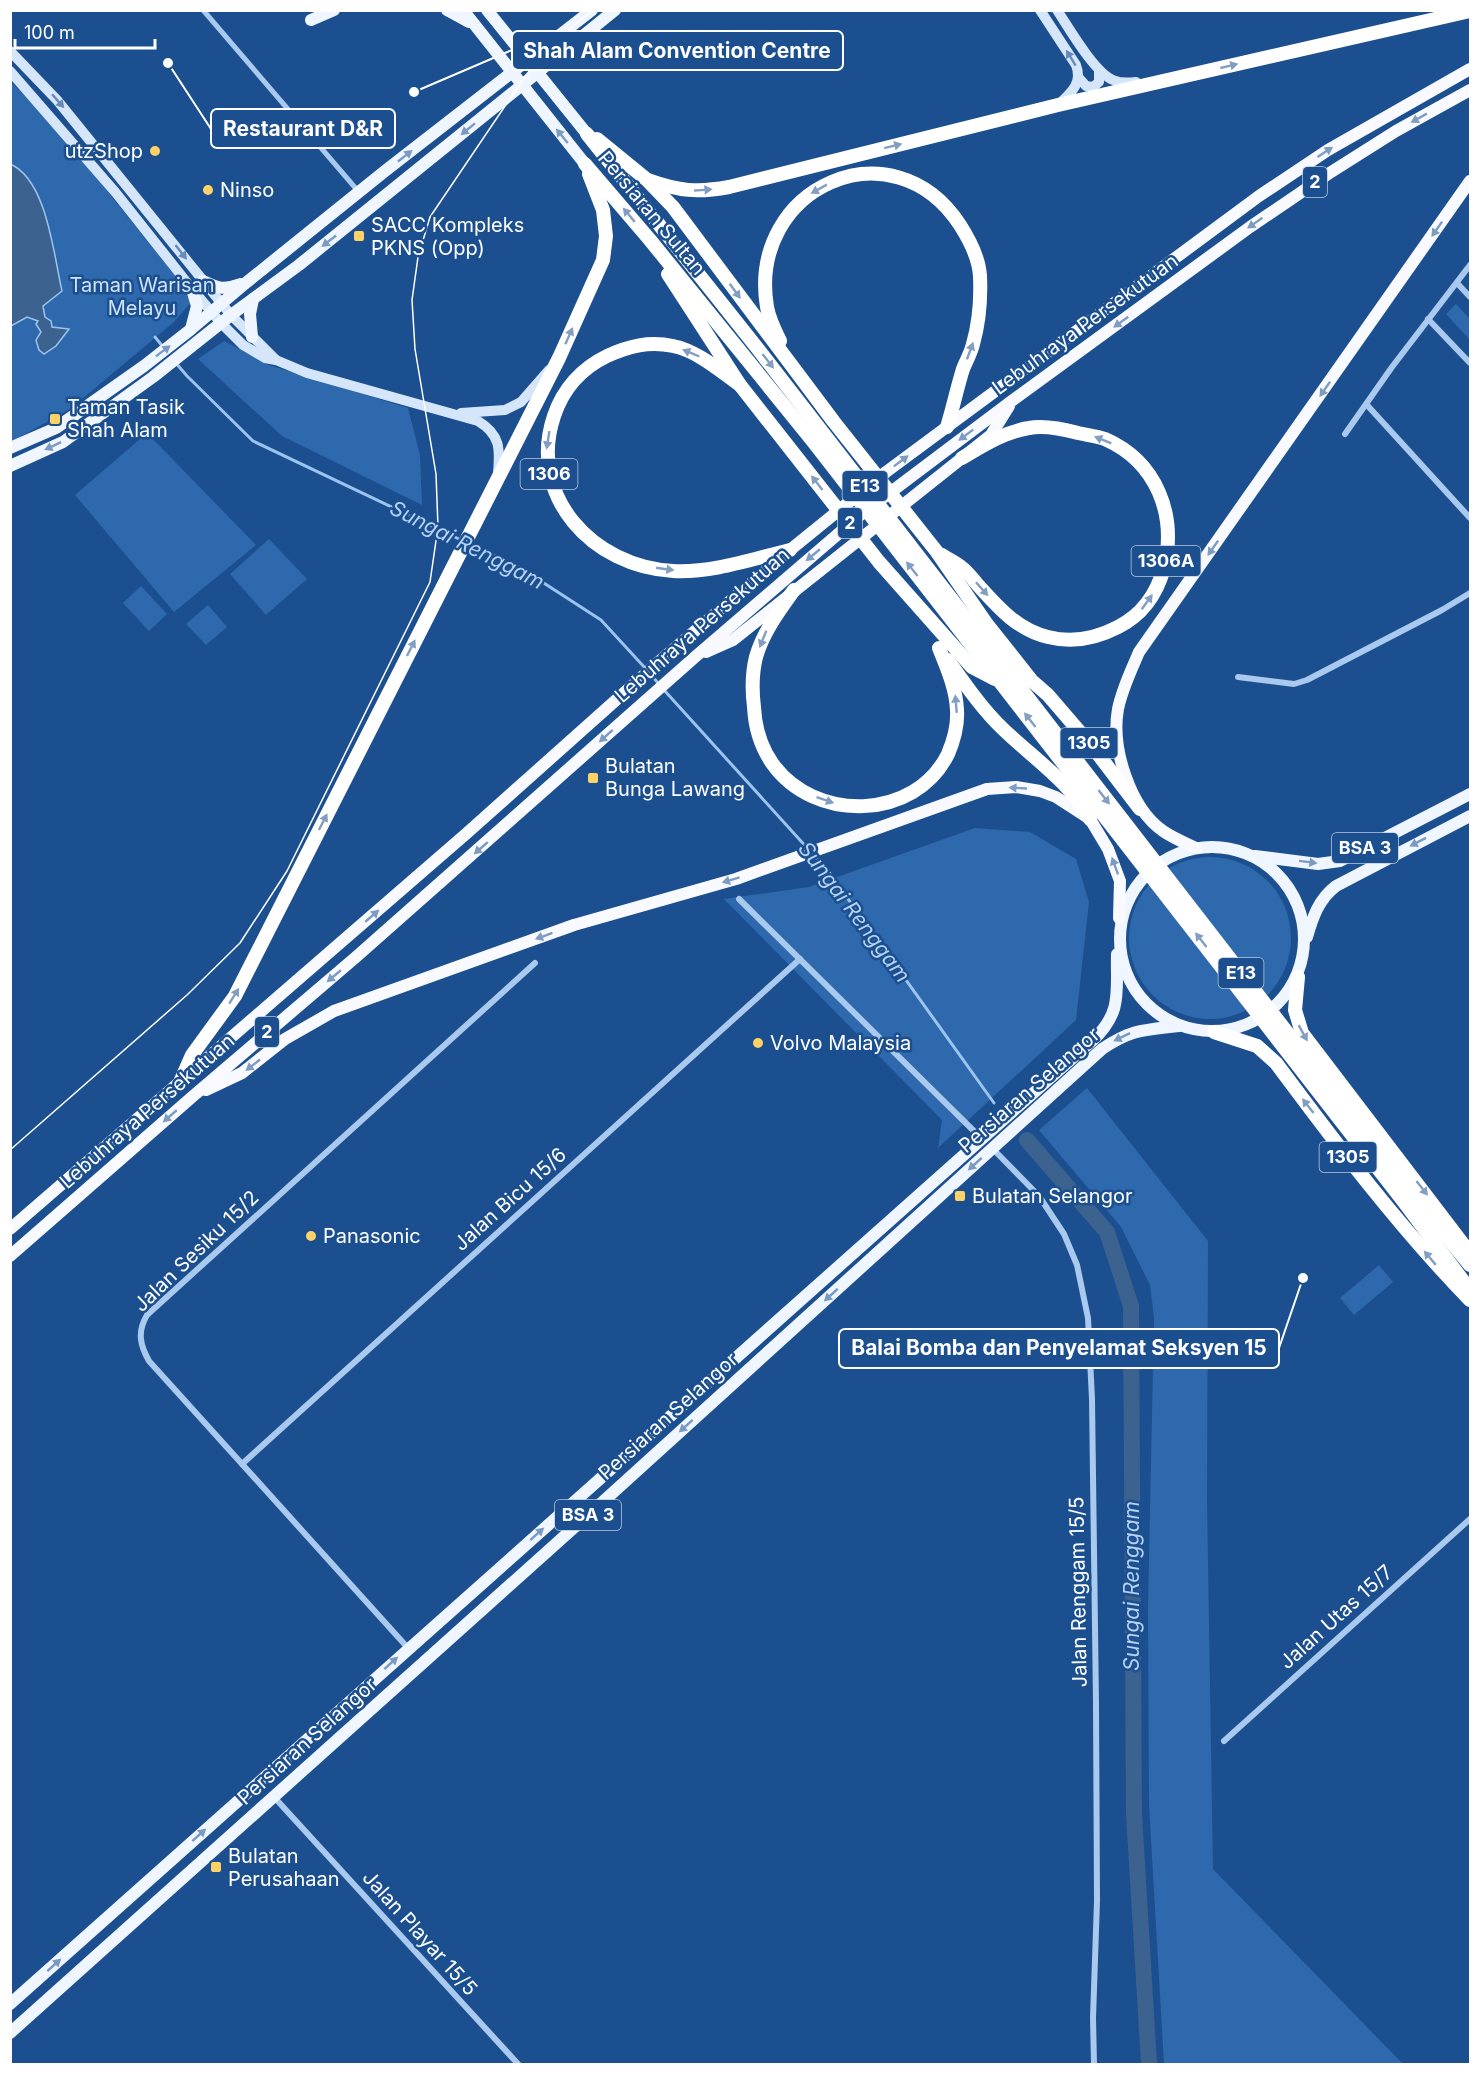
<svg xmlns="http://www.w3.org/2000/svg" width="1481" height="2075" font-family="Inter,sans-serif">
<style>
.green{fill:#2e69ad}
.water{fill:#3c6290;stroke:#9cc4f0;stroke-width:1.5}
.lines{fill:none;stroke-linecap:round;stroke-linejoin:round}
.stream{stroke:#9cc4f0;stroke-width:3}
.river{stroke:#3c6290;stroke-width:16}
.pedestrian{stroke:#a9c9ee;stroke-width:5}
.minor{stroke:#a9c9ee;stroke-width:6}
.secondary{stroke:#d6e6fa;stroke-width:10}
.primary{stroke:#f0f6ff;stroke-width:12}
.trunk{stroke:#f8faff;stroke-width:12}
.motorway{stroke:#fff;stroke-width:14}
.tram{stroke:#fff;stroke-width:1.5}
.oneway{fill:#668bba}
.oneway2{fill:#829ec1}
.oneway3{fill:#7e9cc1}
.oneway4{fill:#7b9ac1}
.poi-dot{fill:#ffd166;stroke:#1b4f8f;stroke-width:2}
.labels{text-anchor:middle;stroke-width:5;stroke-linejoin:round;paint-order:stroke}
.shield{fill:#1b4f8f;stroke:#bbcadd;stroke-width:1.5}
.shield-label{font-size:18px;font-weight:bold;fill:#fff}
.poi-label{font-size:20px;fill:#fff;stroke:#1b4f8f;text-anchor:start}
.street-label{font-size:20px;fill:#fff;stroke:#1b4f8f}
.park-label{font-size:20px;fill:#cfe3fa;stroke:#1b4f8f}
.water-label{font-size:21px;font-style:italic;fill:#b5d3f5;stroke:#1b4f8f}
.leader{fill:none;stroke:#fff;stroke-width:2}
.callout-dot{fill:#fff;stroke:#1b4f8f;stroke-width:2}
.callout{fill:#1b4f8f;stroke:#fff;stroke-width:2}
.callout-label{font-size:21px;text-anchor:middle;font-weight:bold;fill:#fff}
</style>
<rect width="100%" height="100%" fill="#1b4f8f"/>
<g class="green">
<path d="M10,81L51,121L180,282L192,301L174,322L70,409L11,442Z"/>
<path d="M1456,304L1470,319V340L1446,314Z"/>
<path d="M224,341L269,365L408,408L420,455L422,505L282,436L198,359Z"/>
<path d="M147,433L256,545L174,612L75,495Z"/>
<path d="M269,539L307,579L266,615L230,574Z"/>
<path d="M141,586L167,614L149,631L123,603Z"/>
<path d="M208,605L227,627L206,645L186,624Z"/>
<path d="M975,828L1030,832L1076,859L1089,902L1076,1020L938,1148L942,1120L724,899L809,887Z"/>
<circle cx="1210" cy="938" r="81"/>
<path d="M1087,1088L1208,1241L1207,1501L1213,1869L1403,2064H1164L1149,1805L1148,1607L1154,1318L1150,1285L1121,1227L1039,1130Z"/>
<path d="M1379,1265L1393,1282L1354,1315L1340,1298Z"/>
</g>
<path class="water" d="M10,164C47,179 54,257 62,291L43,306L45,317L51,321L52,327L69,329L56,346L44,354L39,350L36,340L41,332L36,324L38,321L27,317L11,326Z"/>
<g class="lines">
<g class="stream">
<path d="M155,337L164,348"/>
<path d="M175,362L187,376L253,441L461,540"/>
<path d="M470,544L519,567L601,620L646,669"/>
<path d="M650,674L660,685"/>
<path d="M664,690L809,850"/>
<path d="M813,855L828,871L994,1103"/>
</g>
<path class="river" d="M1027,1140L1107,1232L1131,1306L1134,1814L1149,2064"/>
<path class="pedestrian" d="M203,10L358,191"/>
<g class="minor">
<path d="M1457,283L1470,297"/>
<path d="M1428,319L1470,363"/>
<path d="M1367,405L1470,518"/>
<path d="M1345,434L1392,367L1470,265"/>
<path d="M1238,677L1294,684L1307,680L1442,610L1470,593"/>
<path d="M739,899L982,1139"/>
<path d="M993,1149L1039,1196L1064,1234L1077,1265L1088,1318L1092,1399L1096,1703L1097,1901L1093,2018L1094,2064"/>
<path d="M242,1464L800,959"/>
<path d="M408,1648L149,1361C140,1345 137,1332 147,1315L535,963"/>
<path d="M1224,1741L1470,1519"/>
<path d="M274,1797L518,2064"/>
</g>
<g class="secondary">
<path d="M1040,10L1076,65C1083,83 1071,93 1058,105"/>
<path d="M1057,10C1069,28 1094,72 1113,80C1120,83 1128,83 1136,82"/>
<path d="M10,51L57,100L231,315L276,360"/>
<path d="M10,71L116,193L192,289L221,323L243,345L265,358L276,360L307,373L478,421C501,435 500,449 498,474"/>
<path d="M1079,78L1086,86L1093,87L1099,82V71"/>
<path d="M461,413L505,410L521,402L549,370"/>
</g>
<g class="primary">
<path d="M447,10L469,22"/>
<path d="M463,10L585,164"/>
<path d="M487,10L587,134"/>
<path d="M311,20L334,10"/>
<path d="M203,281C220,289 223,290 241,284"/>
<path d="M191,329L197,306L192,289"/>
<path d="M252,337L250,314L253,299"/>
<path d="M10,448L56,428L144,366L190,330L247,282L385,171L592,10"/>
<path d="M10,466L63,442L153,377L231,315L299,265L615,10"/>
<circle cx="1212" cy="939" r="92"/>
<path d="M1255,856L1318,864L1340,861L1470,794"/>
<path d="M1307,937C1313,916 1319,899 1336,886L1470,816"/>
<path d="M10,2004L1093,1040C1123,1012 1116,991 1117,954"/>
<path d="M10,2033L607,1498L1102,1049C1132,1029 1144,1030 1179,1026"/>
</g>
<g class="trunk">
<path d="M706,652L733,640L991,435L1009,406"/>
<path d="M1196,848C1185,843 1173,838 1163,831C1130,808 1111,748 1118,709C1122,689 1131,671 1139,652L1470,181"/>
<path d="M206,1090L242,1073L285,1039L334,1011L574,925L736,879L987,789L1016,787L1040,791L1056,797L1090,819L1108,849L1120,881L1119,918"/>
<path d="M10,1229L467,833L662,659L790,550L886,472L1259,196L1328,150L1470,69"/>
<path d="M10,1256L192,1097L356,957L695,657L859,516L1013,400L1250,227L1328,174L1396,131L1470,90"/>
</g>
<g class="motorway">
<path d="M587,134L758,349L1413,1195L1470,1265"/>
<path d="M597,139L646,179L673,207L834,422L937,552L986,623L1032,681L1048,695L1091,745L1140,809"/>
<path d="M585,164L650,240L812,440L1404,1202L1470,1290"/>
<path d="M648,180C679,191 697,193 729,187L1058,105L1470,11"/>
<path d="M668,274L740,385L879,562L972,667L995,679"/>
<path d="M780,341C775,331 769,319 767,307C747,187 893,122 960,225C969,239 979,259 980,276C981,298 979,323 973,344C971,353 966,361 963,369C957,388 953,408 947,427"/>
<path d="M740,385C720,371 698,351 673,346C649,341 629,346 607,356C582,368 563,389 554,416C527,496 593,567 673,571C712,573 752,559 790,550"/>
<path d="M942,555C948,559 955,562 961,567C967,571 972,578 977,584C997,606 1017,630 1048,637C1072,643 1097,638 1118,627C1142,615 1157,593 1164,568C1177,515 1157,462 1105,439C1097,436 1087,435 1078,433C1063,429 1045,425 1029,428C1004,432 984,445 962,458"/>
<path d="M794,590C779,611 763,632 756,657C752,673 752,691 754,707C755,727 761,747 772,763C814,823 915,821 948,754C954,740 958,725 957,710C956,688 947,668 939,648"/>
<path d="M948,660C965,684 982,709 1003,729C1034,759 1069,781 1090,819"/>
<path d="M1298,977L1295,1010L1302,1033L1466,1248"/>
<path d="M1214,1032L1257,1046L1276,1063C1337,1145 1399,1227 1470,1300"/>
<path d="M181,1080L192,1055L235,996L559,358L603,260L606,236L603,210L589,174"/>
</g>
<path class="tram" d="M10,1150L187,995L240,943L287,871L430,582L438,527L436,474L415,349L412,300L418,257L430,217L526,75L556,40L593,10"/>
</g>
<defs><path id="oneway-solid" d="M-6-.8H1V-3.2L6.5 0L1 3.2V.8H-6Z" transform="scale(1.5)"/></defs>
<g class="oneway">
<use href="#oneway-solid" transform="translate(1071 58) rotate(-121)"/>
<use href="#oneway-solid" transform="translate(58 101) rotate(49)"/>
<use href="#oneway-solid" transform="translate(181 252) rotate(52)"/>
</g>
<g class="oneway2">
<use href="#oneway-solid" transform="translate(1229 66) rotate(-13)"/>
<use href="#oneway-solid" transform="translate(893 146) rotate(-14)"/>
<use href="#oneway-solid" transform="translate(819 189) rotate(151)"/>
<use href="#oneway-solid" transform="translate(703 190) rotate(-4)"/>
<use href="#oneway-solid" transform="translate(629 215) rotate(-130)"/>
<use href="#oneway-solid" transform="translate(735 291) rotate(54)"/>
<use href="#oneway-solid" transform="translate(569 336) rotate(-66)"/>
<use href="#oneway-solid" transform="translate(970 351) rotate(-70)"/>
<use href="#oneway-solid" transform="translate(691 353) rotate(-157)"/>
<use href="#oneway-solid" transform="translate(768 361) rotate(52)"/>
<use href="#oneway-solid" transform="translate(548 440) rotate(99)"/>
<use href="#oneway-solid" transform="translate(1103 440) rotate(-158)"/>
<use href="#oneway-solid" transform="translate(817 483) rotate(-128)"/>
<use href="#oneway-solid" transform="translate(665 569) rotate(8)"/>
<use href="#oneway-solid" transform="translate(912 569) rotate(-128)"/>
<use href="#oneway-solid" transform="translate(982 589) rotate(48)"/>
<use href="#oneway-solid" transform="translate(1147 602) rotate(-54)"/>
<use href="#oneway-solid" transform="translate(763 639) rotate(112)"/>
<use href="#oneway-solid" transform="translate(411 648) rotate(-63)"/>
<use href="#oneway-solid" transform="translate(956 704) rotate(-95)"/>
<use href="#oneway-solid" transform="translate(1030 720) rotate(-128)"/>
<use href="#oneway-solid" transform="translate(1104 797) rotate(52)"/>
<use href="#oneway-solid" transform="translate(825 800) rotate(19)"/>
<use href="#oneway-solid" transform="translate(323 822) rotate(-63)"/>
<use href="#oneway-solid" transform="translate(1201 940) rotate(-128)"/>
<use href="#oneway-solid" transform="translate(234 996) rotate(-58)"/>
<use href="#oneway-solid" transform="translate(1303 1033) rotate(61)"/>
<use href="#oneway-solid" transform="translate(1308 1106) rotate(-128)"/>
<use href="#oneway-solid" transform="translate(1422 1188) rotate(52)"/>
<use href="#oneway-solid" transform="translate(1430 1258) rotate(-130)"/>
</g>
<g class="oneway3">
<use href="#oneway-solid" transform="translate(1419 118) rotate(151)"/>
<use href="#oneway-solid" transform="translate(1325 152) rotate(-33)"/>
<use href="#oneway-solid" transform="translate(1255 223) rotate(145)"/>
<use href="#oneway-solid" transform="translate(1437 229) rotate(125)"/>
<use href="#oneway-solid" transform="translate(1121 322) rotate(144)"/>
<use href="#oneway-solid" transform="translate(1325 389) rotate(125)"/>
<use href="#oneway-solid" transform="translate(966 435) rotate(143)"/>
<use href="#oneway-solid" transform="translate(901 461) rotate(-37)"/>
<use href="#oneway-solid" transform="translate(1213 548) rotate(125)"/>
<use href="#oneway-solid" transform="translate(813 555) rotate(140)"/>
<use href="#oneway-solid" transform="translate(606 736) rotate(138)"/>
<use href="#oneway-solid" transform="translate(1018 788) rotate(-177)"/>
<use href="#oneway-solid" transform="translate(481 848) rotate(139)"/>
<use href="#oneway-solid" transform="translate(1115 866) rotate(-110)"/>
<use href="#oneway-solid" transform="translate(731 880) rotate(163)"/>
<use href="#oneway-solid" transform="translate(372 916) rotate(-41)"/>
<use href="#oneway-solid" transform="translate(544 936) rotate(160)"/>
<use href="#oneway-solid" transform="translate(334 976) rotate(140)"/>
<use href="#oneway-solid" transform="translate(253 1065) rotate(142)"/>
<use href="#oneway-solid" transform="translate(170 1116) rotate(139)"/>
</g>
<g class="oneway4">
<use href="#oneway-solid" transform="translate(468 129) rotate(141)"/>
<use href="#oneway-solid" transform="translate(562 136) rotate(-129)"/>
<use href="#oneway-solid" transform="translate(405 156) rotate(-38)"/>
<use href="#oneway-solid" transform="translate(329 241) rotate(142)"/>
<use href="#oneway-solid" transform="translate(163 351) rotate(-37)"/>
<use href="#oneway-solid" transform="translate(53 446) rotate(155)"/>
<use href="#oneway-solid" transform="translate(1418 842) rotate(153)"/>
<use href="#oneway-solid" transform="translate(1308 862) rotate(7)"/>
<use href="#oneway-solid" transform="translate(1122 1037) rotate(154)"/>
<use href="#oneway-solid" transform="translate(975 1164) rotate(138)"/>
<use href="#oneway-solid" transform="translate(831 1295) rotate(138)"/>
<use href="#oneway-solid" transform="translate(686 1426) rotate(138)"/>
<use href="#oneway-solid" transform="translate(537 1534) rotate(-42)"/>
<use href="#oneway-solid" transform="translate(391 1663) rotate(-42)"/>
<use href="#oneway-solid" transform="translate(199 1835) rotate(-42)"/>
<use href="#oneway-solid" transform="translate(54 1965) rotate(-42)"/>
</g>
<g class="poi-dot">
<circle cx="155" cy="151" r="6"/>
<circle cx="208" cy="190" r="6"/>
<rect x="353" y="230" width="12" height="12" rx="3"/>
<rect x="49" y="413" width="12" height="12" rx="3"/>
<rect x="587" y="772" width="12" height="12" rx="3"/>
<circle cx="758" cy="1043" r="6"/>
<rect x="954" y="1190" width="12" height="12" rx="3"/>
<circle cx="311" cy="1236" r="6"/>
<rect x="210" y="1861" width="12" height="12" rx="3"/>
</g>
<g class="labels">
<g class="shield">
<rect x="1303" y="167" width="24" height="30" rx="4.5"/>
<rect x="520.5" y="459" width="57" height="30" rx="4.5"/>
<rect x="842.5" y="471" width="45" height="30" rx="4.5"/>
<rect x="838" y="508" width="24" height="30" rx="4.5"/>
<rect x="1131.5" y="546" width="69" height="30" rx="4.5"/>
<rect x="1060.5" y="728" width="57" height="30" rx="4.5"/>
<rect x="1332" y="833" width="66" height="30" rx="4.5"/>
<rect x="1218.5" y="958" width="45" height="30" rx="4.5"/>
<rect x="255" y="1017" width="24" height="30" rx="4.5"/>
<rect x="1319.5" y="1142" width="57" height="30" rx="4.5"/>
<rect x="555" y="1500" width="66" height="30" rx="4.5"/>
</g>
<g class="shield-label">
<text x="1315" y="188">2</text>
<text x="549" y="480">1306</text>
<text x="865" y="492">E13</text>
<text x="850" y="529">2</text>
<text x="1166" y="567">1306A</text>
<text x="1089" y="749">1305</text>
<text x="1365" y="854">BSA 3</text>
<text x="1241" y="979">E13</text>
<text x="267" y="1038">2</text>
<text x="1348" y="1163">1305</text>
<text x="588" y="1521">BSA 3</text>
</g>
<g class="poi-label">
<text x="143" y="158" text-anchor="end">utzShop</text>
<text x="220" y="197">Ninso</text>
<text x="371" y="232">SACC Kompleks<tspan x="371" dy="23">PKNS (Opp)</tspan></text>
<text x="67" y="414">Taman Tasik<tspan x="67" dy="23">Shah Alam</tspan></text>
<text x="605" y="773">Bulatan<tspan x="605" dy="23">Bunga Lawang</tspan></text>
<text x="770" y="1050">Volvo Malaysia</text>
<text x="972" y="1203">Bulatan Selangor</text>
<text x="323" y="1243">Panasonic</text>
<text x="228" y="1863">Bulatan<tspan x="228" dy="23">Perusahaan</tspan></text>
</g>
<g class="street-label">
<text transform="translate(652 213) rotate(50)" y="7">Persiaran Sultan</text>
<text transform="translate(1085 324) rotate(-36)" y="7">Lebuhraya Persekutuan</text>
<text transform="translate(702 625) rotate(-41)" y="7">Lebuhraya Persekutuan</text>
<text transform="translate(1029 1090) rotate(-41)" y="7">Persiaran Selangor</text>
<text transform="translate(147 1111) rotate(-41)" y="7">Lebuhraya Persekutuan</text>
<text transform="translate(510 1199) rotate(-42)" y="7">Jalan Bicu 15/6</text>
<text transform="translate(196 1251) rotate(-44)" y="7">Jalan Sesiku 15/2</text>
<text transform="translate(668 1416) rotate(-42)" y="7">Persiaran Selangor</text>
<text transform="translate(1078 1592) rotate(-91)" y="7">Jalan Renggam 15/5</text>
<text transform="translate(1336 1617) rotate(-42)" y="7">Jalan Utas 15/7</text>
<text transform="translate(307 1741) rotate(-42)" y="7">Persiaran Selangor</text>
<text transform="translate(420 1933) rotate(48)" y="7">Jalan Playar 15/5</text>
</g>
<g class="park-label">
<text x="142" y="292">Taman Warisan<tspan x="142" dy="23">Melayu</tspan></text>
</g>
<g class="water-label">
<text transform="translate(467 545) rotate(27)" y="7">Sungai Renggam</text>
<text transform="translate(854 912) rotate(53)" y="7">Sungai Renggam</text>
<text transform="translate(1132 1586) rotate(-90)" y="7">Sungai Renggam</text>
</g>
</g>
<path class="leader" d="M414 92L512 50M168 63L211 129M1303 1278L1279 1348"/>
<g class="callout-dot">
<circle cx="414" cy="92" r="6"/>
<circle cx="168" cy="63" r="6"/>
<circle cx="1303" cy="1278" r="6"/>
</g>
<g class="callout">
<rect x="512" y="31" width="331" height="39" rx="6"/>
<rect x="211" y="109" width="184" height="39" rx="6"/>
<rect x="839" y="1329" width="440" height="39" rx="6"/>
</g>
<g class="callout-label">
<text x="677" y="58">Shah Alam Convention Centre</text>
<text x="303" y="136">Restaurant D&amp;R</text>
<text x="1059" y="1355">Balai Bomba dan Penyelamat Seksyen 15</text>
</g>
<rect width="1481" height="2075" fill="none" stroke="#ffffff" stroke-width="24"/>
<path d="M15 39v9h140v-9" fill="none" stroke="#ffffff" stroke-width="3"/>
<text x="24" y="39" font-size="18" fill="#ffffff" stroke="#1b4f8f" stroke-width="4.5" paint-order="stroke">100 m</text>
</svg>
